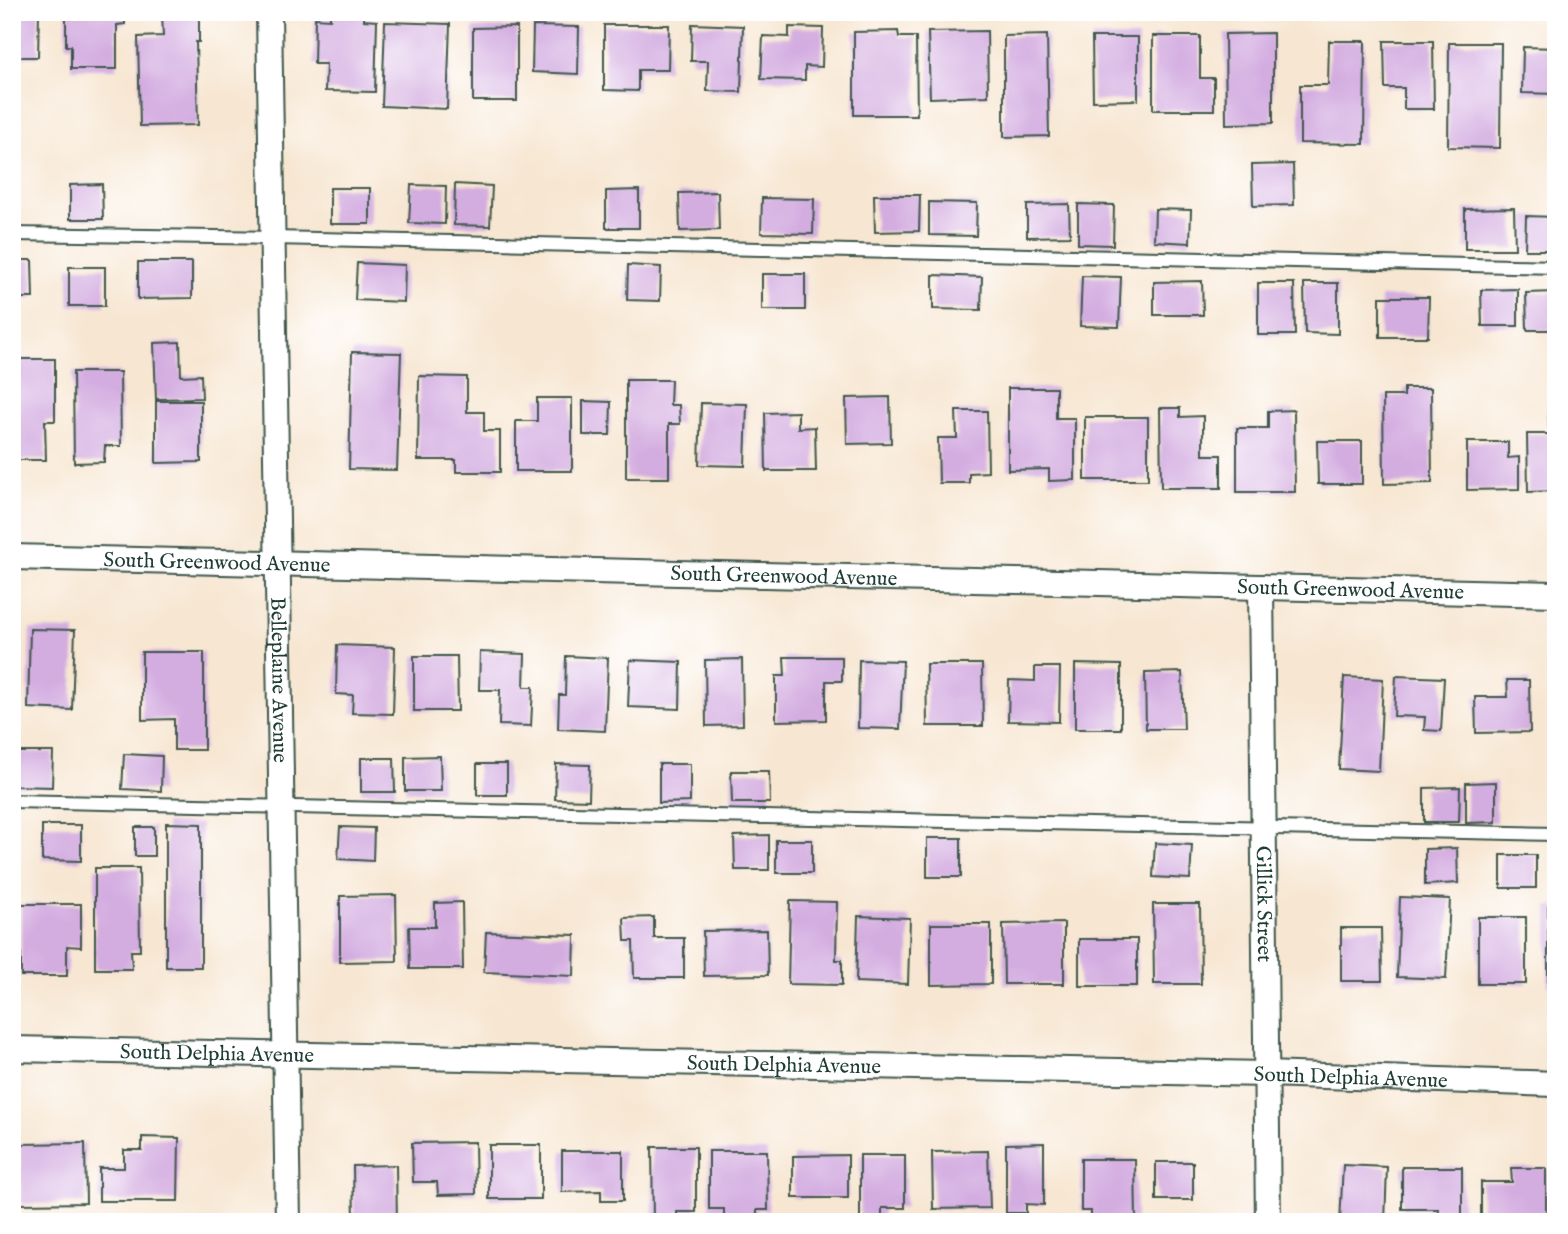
<svg xmlns="http://www.w3.org/2000/svg" width="1568" height="1234" font-family="'IM FELL English',serif">
<style>
.building{fill:#d3ace0}
.lines{fill:none;stroke-linecap:round;stroke-linejoin:round}
.service-casing{stroke:#3f564c;stroke-width:16}
.minor-casing{stroke:#3f564c;stroke-width:28}
.service{stroke:#fff;stroke-width:12}
.minor{stroke:#fff;stroke-width:24}
.labels{text-anchor:middle;stroke-width:5;stroke-linejoin:round;paint-order:stroke}
.street-label{font-size:21px;fill:#1f3d34;stroke:#fff}
</style>
<rect width="100%" height="100%" fill="#fff"/>
<filter id="ink" filterUnits="userSpaceOnUse"><feTurbulence type="fractalNoise" baseFrequency=".0143" numOctaves="2"/><feDisplacementMap in="SourceGraphic" scale="14" xChannelSelector="R" yChannelSelector="G"/><feConvolveMatrix kernelMatrix="1 2 1 2 8 2 1 2 1" color-interpolation-filters="sRGB"/></filter>
<filter id="wash" filterUnits="userSpaceOnUse"><feTurbulence type="fractalNoise" baseFrequency=".00686" numOctaves="4" result="noise"/><feDisplacementMap in="SourceGraphic" scale="28" xChannelSelector="R" yChannelSelector="G"/><feGaussianBlur stdDeviation="1.57" result="paint"/><feColorMatrix in="noise" values="0 0 0 0 0 0 0 0 0 0 0 0 0 0 0 0 0 1.4 0 .05"/><feComposite in="paint" operator="in"/></filter>
<g filter="url(#wash)">
<rect width="100%" height="100%" fill="#f7e6d1"/>
<g id="blocks">
<g class="building">
<path d="M12,12H39L38,57H12Z"/>
<path d="M66,12H125V24L117,25V69H71V46H66Z"/>
<path d="M162,12H199V42H196L198,125L140,126L138,37L163,36Z"/>
<path d="M330,12H364V20L377,21L375,92L325,91L326,64H314L315,18L330,19Z"/>
<path d="M385,22L450,24L447,109L382,106Z"/>
<path d="M692,24L743,26L741,92L707,91L708,61H691Z"/>
<path d="M604,25H669L668,70H638V91L604,90Z"/>
<path d="M533,26L579,27L578,74L532,72Z"/>
<path d="M517,27V101H473V28Z"/>
<path d="M789,27L823,28L822,67L805,66V80L761,79L763,36L789,37Z"/>
<path d="M898,31L899,37H916L917,115H854V32Z"/>
<path d="M987,31L988,96L930,98L928,32Z"/>
<path d="M1273,33V123L1226,124L1225,34Z"/>
<path d="M1047,35L1049,136L1004,137V36Z"/>
<path d="M1153,36H1200V78H1214V110H1153Z"/>
<path d="M1092,37H1138V100L1093,101Z"/>
<path d="M1329,41H1365L1364,144L1300,143V85H1328Z"/>
<path d="M1384,41H1433L1434,109H1404V88H1385Z"/>
<path d="M1449,43H1501L1500,148L1448,147Z"/>
<path d="M1523,47L1556,48V94L1522,93Z"/>
<path d="M1293,164L1294,205L1253,206L1252,165Z"/>
<path d="M102,184L103,219H70V185Z"/>
<path d="M455,184L492,186L490,226L454,225Z"/>
<path d="M411,185L446,186L445,224L409,223Z"/>
<rect x="330" y="188" width="40" height="36"/>
<path d="M639,190V228H606V191Z"/>
<rect x="12" y="191" width="7" height="26"/>
<path d="M718,192L719,230L680,231L679,193Z"/>
<path d="M874,195H920L919,231L875,232Z"/>
<path d="M762,198L814,199L813,234L761,233Z"/>
<path d="M929,202L977,203L976,236L929,235Z"/>
<path d="M1069,204L1070,236L1027,237V205Z"/>
<path d="M1078,204L1114,205L1113,245L1078,244Z"/>
<path d="M1514,208L1515,249H1465V209Z"/>
<path d="M1155,209L1191,210L1190,243L1154,241Z"/>
<path d="M1526,216L1556,217V250H1525Z"/>
<path d="M12,260H32L33,298H12Z"/>
<path d="M138,262H192V298L138,299Z"/>
<path d="M357,263L405,265L404,302L355,300Z"/>
<path d="M628,265L661,267L660,301L627,300Z"/>
<rect x="69" y="267" width="36" height="39"/>
<rect x="762" y="274" width="43" height="36"/>
<path d="M933,275L982,277L981,310L933,309Z"/>
<path d="M1082,276L1121,277L1119,327L1080,326Z"/>
<path d="M1202,281L1203,315H1154V282Z"/>
<path d="M1258,283H1294L1295,335H1258Z"/>
<path d="M1304,283H1338V334L1305,333Z"/>
<path d="M1518,289V326H1482L1481,290Z"/>
<path d="M1556,292V330H1527L1526,293Z"/>
<path d="M1380,297H1429L1428,337H1380Z"/>
<path d="M180,342L181,376L201,375L202,398L156,399L154,343Z"/>
<path d="M352,352L401,353L397,470L349,469Z"/>
<path d="M12,359H55V421H45L46,460H12Z"/>
<path d="M73,372H120L121,446H105L104,462L74,463Z"/>
<path d="M419,376L467,377V412H484V431H500V472H456V460H418Z"/>
<path d="M626,380H671L670,405H679L680,424H669V478H626Z"/>
<path d="M1008,388H1056V418H1075V480L1049,481V469L1008,470Z"/>
<path d="M1404,388H1431L1432,483L1384,484L1383,396H1404Z"/>
<path d="M1556,396L1555,491L1528,492L1527,434H1549L1548,397Z"/>
<path d="M890,397L891,443L847,444L846,398Z"/>
<path d="M537,398H572V471H516V421H537Z"/>
<path d="M156,401H201V462L156,463Z"/>
<path d="M583,401L611,402L610,435H583Z"/>
<path d="M701,403L747,404L745,466L699,465Z"/>
<path d="M1160,408H1180V417L1203,416V455H1221V488H1161Z"/>
<path d="M1294,410L1295,492H1237V428H1268V411Z"/>
<path d="M956,411H987L988,472L969,473V483H939L938,438H957Z"/>
<path d="M798,412V428L815,427L816,471H766L765,413Z"/>
<rect x="1085" y="417" width="63" height="63"/>
<path d="M1317,441H1362V484H1318Z"/>
<path d="M1467,442H1508V458L1519,457V489L1467,490Z"/>
<path d="M30,629L75,630L72,710L28,708Z"/>
<path d="M337,645L395,647L393,714L352,713L353,695L336,694Z"/>
<path d="M142,652H204V750H174V719L142,720Z"/>
<path d="M480,652L525,654L524,687H533L531,726L499,725L500,690H479Z"/>
<path d="M414,656H457L458,711H414Z"/>
<path d="M566,656L608,658L605,731L558,729L559,695H565Z"/>
<path d="M784,657H842V681H826V720L776,721V676H785Z"/>
<path d="M742,659L743,725L706,726L705,660Z"/>
<path d="M630,660L681,662L680,709L628,707Z"/>
<path d="M859,660L903,661L900,729L858,728Z"/>
<path d="M926,664H982L983,726H927Z"/>
<path d="M1075,664L1121,665V729H1075Z"/>
<path d="M1035,667H1060L1059,722L1008,721L1009,680L1035,681Z"/>
<path d="M1182,672L1184,729H1146L1145,673Z"/>
<path d="M1396,676L1444,678L1441,731L1424,730L1425,717L1394,716Z"/>
<path d="M1344,677L1383,679L1379,771L1339,769Z"/>
<path d="M1507,680H1529L1530,732L1476,733L1475,697H1508Z"/>
<path d="M15,752H53L52,787L14,786Z"/>
<path d="M124,754L162,756L161,791L122,789Z"/>
<path d="M440,756L441,791H405V757Z"/>
<path d="M361,758H394L395,792H361Z"/>
<rect x="477" y="764" width="30" height="31"/>
<path d="M556,764L590,765L589,800L555,799Z"/>
<path d="M659,764H690V802L659,803Z"/>
<path d="M731,771H769L770,803H732Z"/>
<path d="M1496,782V822L1466,823V783Z"/>
<path d="M1460,787L1459,822H1424V788Z"/>
<path d="M166,823L201,824V967H166Z"/>
<path d="M42,825H81V861L42,860Z"/>
<rect x="135" y="827" width="19" height="29"/>
<path d="M340,827L374,828L373,861L338,859Z"/>
<path d="M769,835V870H735L734,836Z"/>
<rect x="927" y="838" width="34" height="39"/>
<rect x="776" y="840" width="36" height="33"/>
<path d="M1155,843L1192,845L1190,879L1153,877Z"/>
<path d="M1457,848L1458,883L1425,885V849Z"/>
<rect x="1501" y="855" width="35" height="33"/>
<path d="M95,868H139L140,951H131L132,969H95Z"/>
<path d="M396,895L397,961L340,962V896Z"/>
<path d="M1400,897L1450,899L1446,979L1397,977Z"/>
<path d="M790,901L837,902L836,960H842V985L788,984Z"/>
<path d="M462,902L463,969H410L409,927H435V903Z"/>
<path d="M21,904H81V947L67,946V976H21Z"/>
<path d="M1153,904H1200L1201,984H1154Z"/>
<rect x="1548" y="906" width="8" height="80"/>
<path d="M858,916L910,918L908,984L856,982Z"/>
<path d="M654,917V938H684V978H634L633,941H625L624,918Z"/>
<rect x="1478" y="917" width="48" height="67"/>
<path d="M1064,923V984H1004L1003,924Z"/>
<path d="M931,924H991V984L931,985Z"/>
<path d="M1341,928H1381L1382,981H1341Z"/>
<path d="M767,930L768,975L704,976L703,931Z"/>
<path d="M486,932L575,935L574,976L484,972Z"/>
<rect x="1079" y="939" width="58" height="47"/>
<path d="M142,1137L179,1138L178,1201H99V1168H124V1150H142Z"/>
<path d="M475,1142L476,1194L438,1195L437,1182H413L412,1143Z"/>
<path d="M85,1143L86,1203L21,1204L20,1144Z"/>
<path d="M1044,1143V1205L1026,1204V1213H1006V1144Z"/>
<rect x="489" y="1145" width="52" height="54"/>
<path d="M652,1147H696V1212H677V1222H653Z"/>
<path d="M562,1151H623V1201H601V1191L562,1192Z"/>
<path d="M709,1151H767L768,1210H757V1222H724V1209H709Z"/>
<path d="M988,1151L990,1208L933,1209L932,1152Z"/>
<path d="M848,1155V1198H793V1156Z"/>
<path d="M860,1155H905V1208H882V1222H860Z"/>
<path d="M1081,1159H1135L1136,1222H1091V1211H1081Z"/>
<rect x="1156" y="1162" width="37" height="38"/>
<path d="M396,1165L397,1222H354L353,1166Z"/>
<path d="M1343,1165L1387,1167L1385,1222H1340Z"/>
<path d="M1402,1167H1462V1222H1438V1209H1402Z"/>
<path d="M1511,1168H1546V1222H1481V1182H1512Z"/>
</g>
</g>
</g>
<g filter="url(#ink)">
<use href="#blocks" fill-opacity="0" stroke="#3f564c" stroke-width="2"/>
<g class="lines">
<g class="service-casing">
<g id="service">
<path d="M12,234L273,238L1556,267"/>
<path d="M12,801L1556,834"/>
</g>
</g>
<g class="minor-casing">
<g id="minor">
<path id="s1" d="M269,12L288,1222"/>
<path id="s2" d="M12,557L1556,594"/>
<path id="s3" d="M1261,587L1268,1222"/>
<path id="s4" d="M12,1049L1266,1074L1556,1084"/>
</g>
</g>
<use href="#service" class="service"/>
<use href="#minor" class="minor"/>
</g>
</g>
<g class="labels">
<g class="street-label">
<text dy="7" stroke="none"><textPath href="#s2" startOffset="205">South Greenwood Avenue</textPath></text>
<text dy="7" stroke="none"><textPath href="#s2" startOffset="772">South Greenwood Avenue</textPath></text>
<text dy="7" stroke="none"><textPath href="#s2" startOffset="1339">South Greenwood Avenue</textPath></text>
<text dy="7" stroke="none"><textPath href="#s1" startOffset="668">Belleplaine Avenue</textPath></text>
<text dy="7" stroke="none"><textPath href="#s3" startOffset="317">Gillick Street</textPath></text>
<text dy="7" stroke="none"><textPath href="#s4" startOffset="205">South Delphia Avenue</textPath></text>
<text dy="7" stroke="none"><textPath href="#s4" startOffset="772">South Delphia Avenue</textPath></text>
<text dy="7" stroke="none"><textPath href="#s4" startOffset="1339">South Delphia Avenue</textPath></text>
</g>
</g>
<rect width="1568" height="1234" fill="none" stroke="#fff" stroke-width="42"/>
</svg>
